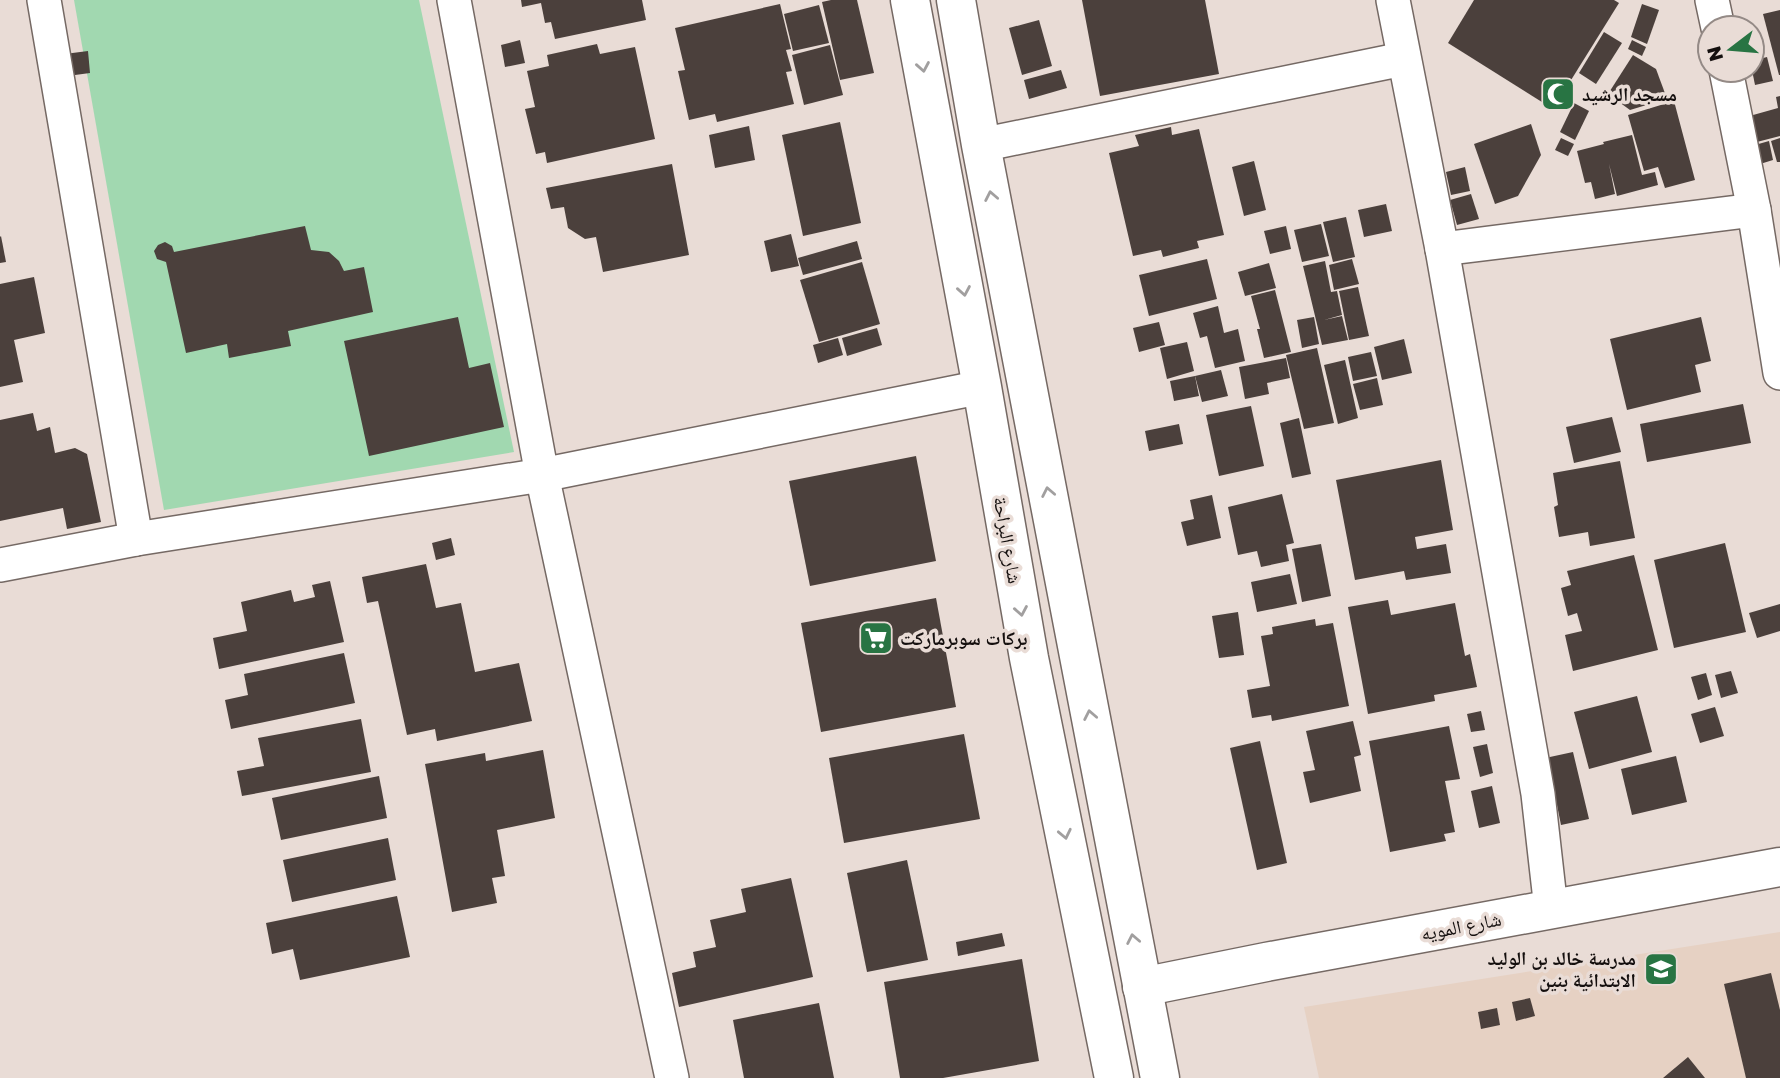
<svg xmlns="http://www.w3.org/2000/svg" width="1780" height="1078" font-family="'Golos Text','Noto Naskh Arabic',sans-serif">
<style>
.education{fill:#e6d1c3}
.green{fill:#a1d8b0}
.building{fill:#4b403c}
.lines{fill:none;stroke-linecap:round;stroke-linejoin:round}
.minor-casing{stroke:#756964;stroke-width:36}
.tertiary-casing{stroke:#756964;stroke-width:41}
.minor{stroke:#fff;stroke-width:33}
.tertiary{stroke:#fff;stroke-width:38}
.oneway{stroke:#a19f9f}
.labels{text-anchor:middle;stroke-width:7;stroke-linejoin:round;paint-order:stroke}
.poi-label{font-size:19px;font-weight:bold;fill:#140f0e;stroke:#e9dcd6;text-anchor:start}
.street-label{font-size:19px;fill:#140f0e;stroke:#e9dcd6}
</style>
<rect width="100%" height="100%" fill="#e9dcd6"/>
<path class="education" d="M1780,932V1078H1319L1304,1007Z"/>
<path class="green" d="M74,0H419L514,452L164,510Z"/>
<g class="building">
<path d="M521,0H642L646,20L555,39L551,22L545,23L541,3L522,7Z"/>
<path d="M831,0H857L874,73L840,80L822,2Z"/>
<path d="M1082,0H1205L1219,74L1100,96Z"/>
<path d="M1474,0H1614L1619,3L1553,109L1448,43Z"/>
<path d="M780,4L791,49L786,50L792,71L786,72L794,104L717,122L715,114L689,120L678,71L685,70L675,28Z"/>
<path d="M1642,4L1659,10L1647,44L1631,37Z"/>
<path d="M819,5L829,43L793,51L784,14Z"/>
<path d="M1780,10V75H1779L1763,14Z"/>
<path d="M1039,20L1052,66L1022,75L1009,28Z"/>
<path d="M1604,32L1622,43L1596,84L1579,73Z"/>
<path d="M520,40L525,63L505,67L501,45Z"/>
<path d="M1632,40L1646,47L1642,56L1628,49Z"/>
<path d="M597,44L600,54L635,47L655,139L547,163L545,152L536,154L525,109L535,107L527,71L549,66L547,55Z"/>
<path d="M830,45L843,95L804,105L792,55Z"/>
<path d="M88,51L90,73L60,77L57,55Z"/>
<path d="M1633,55L1656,69L1666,96L1663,100L1630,110L1608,94Z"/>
<path d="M1767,57L1773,81L1755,85L1752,70V61Z"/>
<path d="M1061,70L1067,88L1029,99L1024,80Z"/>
<path d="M1780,96V136L1753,143L1746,117L1778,108L1776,97Z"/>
<path d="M1674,101L1695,180L1665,188L1658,167L1644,171L1628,115Z"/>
<path d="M1574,103L1589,111L1575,140L1560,132Z"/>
<path d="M840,122L861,223L803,236L782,135Z"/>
<path d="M1531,124L1541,155L1518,196L1495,204L1474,144Z"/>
<path d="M749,126L755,160L715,168L709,135Z"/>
<path d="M1171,127L1172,135L1199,129L1224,235L1197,241L1199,248L1163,257L1161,250L1133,256L1109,153L1139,146L1135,135Z"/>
<path d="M1632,135L1642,175L1655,172L1658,185L1617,196L1609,164L1615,194L1595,199L1591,182L1585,183L1577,151L1604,144L1603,142Z"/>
<path d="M1561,138L1574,144L1568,156L1555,150Z"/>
<path d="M1780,138V162H1777L1771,141Z"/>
<path d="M1769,141L1773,160L1760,164L1755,145Z"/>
<path d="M1254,161L1266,210L1244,216L1232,167Z"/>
<path d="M672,164L689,255L603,272L596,237L585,239L568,228L564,207L551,209L546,188Z"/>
<path d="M1465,167L1470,191L1451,195L1446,172Z"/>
<path d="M1471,194L1479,219L1457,225L1450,200Z"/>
<path d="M1386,204L1392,231L1364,237L1358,210Z"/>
<path d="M1346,217L1355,257L1333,262L1323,222Z"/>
<path d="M1321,224L1329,256L1302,262L1294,230Z"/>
<path d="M305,226L311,250L329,252L339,261L344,271L364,267L373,312L288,331L291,346L229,358L227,344L186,353L166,262L157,259L154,251L158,245L165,242L172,246L174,252Z"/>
<path d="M1286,226L1291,249L1270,254L1264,231Z"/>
<path d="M791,234L799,266L771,272L764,241Z"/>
<path d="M1,236L6,262L0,263V237Z"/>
<path d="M857,241L862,259L803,275L798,258Z"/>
<path d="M1207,259L1217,299L1149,316L1139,275Z"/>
<path d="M1352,259L1359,284L1334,290L1329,265Z"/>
<path d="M1325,261L1331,292L1337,291L1342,315L1324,320L1342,316L1348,340L1322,345L1303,266Z"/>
<path d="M862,262L880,324L819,342L800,280Z"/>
<path d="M1269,263L1276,288L1245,296L1238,272Z"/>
<path d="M34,277L45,333L14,340L23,382L0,387V284Z"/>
<path d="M1358,287L1369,336L1349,340L1339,291Z"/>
<path d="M1275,290L1291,352L1264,358L1257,329H1260L1251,296Z"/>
<path d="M1218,306L1224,333L1238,329L1245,361L1215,368L1207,336L1200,338L1193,313Z"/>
<path d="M458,317L469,368L490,363L504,427L369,456L344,341Z"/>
<path d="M1314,317L1319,344L1302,348L1297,320Z"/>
<path d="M1701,317L1711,361L1695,365L1701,392L1627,410L1610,339Z"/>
<path d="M1159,322L1165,345L1139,352L1133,328Z"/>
<path d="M877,328L882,345L847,356L842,338Z"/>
<path d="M838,338L843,355L818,363L813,345Z"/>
<path d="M1404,339L1412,373L1382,380L1374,347Z"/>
<path d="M1187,342L1194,371L1167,379L1160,348Z"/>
<path d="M1317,348L1334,423L1304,429L1286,355Z"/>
<path d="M1371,352L1377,376L1353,381L1348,357Z"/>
<path d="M1286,358L1290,378L1267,383L1269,394L1245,399L1239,367Z"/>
<path d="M1345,360L1358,418L1338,424L1324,365Z"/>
<path d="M1221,370L1228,396L1202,402L1195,376Z"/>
<path d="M1195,376L1199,396L1174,401L1170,381Z"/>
<path d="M1377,378L1383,405L1360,410L1353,384Z"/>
<path d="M1743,404L1751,443L1647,462L1640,424Z"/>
<path d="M1251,406L1264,466L1219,476L1206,415Z"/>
<path d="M33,413L37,431L50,427L55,453L75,448L87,454L101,522L67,529L63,508L0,521V420Z"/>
<path d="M1612,417L1621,452L1574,463L1566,427Z"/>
<path d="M1299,418L1311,474L1292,478L1280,423Z"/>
<path d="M1179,424L1183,444L1149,451L1145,431Z"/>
<path d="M916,456L936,561L810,586L789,481Z"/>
<path d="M1441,460L1453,530L1415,537L1417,549L1446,544L1451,573L1406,580L1404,571L1355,580L1336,480Z"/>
<path d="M1620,461L1635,538L1590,546L1588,532L1559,537L1554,507L1558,505L1553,473Z"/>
<path d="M1282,494L1294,543L1286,545L1289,561L1261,567L1257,551L1238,555L1228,507Z"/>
<path d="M1212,495L1221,538L1187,546L1181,522L1194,519L1190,500Z"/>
<path d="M451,538L455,555L436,560L432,543Z"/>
<path d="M1725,543L1746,632L1674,648L1654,560Z"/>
<path d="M1321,544L1331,596L1302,602L1292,549Z"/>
<path d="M1634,555L1658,650L1573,671L1565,635L1582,631L1577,613L1568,616L1561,588L1571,585L1567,571Z"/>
<path d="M426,564L436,608L461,603L475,672L519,663L532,721L437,741L435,729L407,735L378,601L367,603L362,577Z"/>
<path d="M1290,574L1297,604L1257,612L1251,582Z"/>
<path d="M330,581L344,642L219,669L213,638L247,631L241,602L291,590L294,602L315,597L312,585Z"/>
<path d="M936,598L956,707L821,732L801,623Z"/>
<path d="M1388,600L1391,615L1455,603L1465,656L1470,654L1477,687L1434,695L1435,701L1368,714L1348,607Z"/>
<path d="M1780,604V631L1757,638L1749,613Z"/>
<path d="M1238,612L1244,655L1219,658L1212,616Z"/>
<path d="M1315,619L1316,626L1333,623L1349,706L1272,721L1271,715L1252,718L1247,690L1270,686L1261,636L1273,634L1272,627Z"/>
<path d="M344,653L355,703L231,729L225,700L248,695L244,674Z"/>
<path d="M1731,671L1738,693L1721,698L1715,675Z"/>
<path d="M1706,673L1712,695L1698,700L1691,677Z"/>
<path d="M1637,696L1652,752L1589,769L1574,712Z"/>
<path d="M1715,707L1724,736L1700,743L1691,714Z"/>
<path d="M1481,711L1485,730L1471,732L1467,714Z"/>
<path d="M361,719L371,772L242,796L237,771L264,766L258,738Z"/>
<path d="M1353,721L1361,755L1354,757L1361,791L1310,803L1303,772L1315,770L1306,731Z"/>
<path d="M1449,726L1460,779L1445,781L1455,832L1444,834L1446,841L1390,852L1369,741Z"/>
<path d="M964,734L980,819L844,843L829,758Z"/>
<path d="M1260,741L1287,863L1257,870L1230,748Z"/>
<path d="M1487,744L1493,773L1480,777L1473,747Z"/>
<path d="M543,750L555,818L497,830L505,876L492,878L497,903L452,912L425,764L485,753L486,761Z"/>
<path d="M1573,752L1589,819L1561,825L1556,800L1547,803L1536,760Z"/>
<path d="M1676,756L1687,802L1632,815L1621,769Z"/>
<path d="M379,776L387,818L281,840L272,798Z"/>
<path d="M1492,786L1500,823L1479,828L1471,791Z"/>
<path d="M388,838L396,880L292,902L283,860Z"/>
<path d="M907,860L928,960L867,972L847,873Z"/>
<path d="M791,878L813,977L679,1007L672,973L696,967L693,952L716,947L710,920L746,912L741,889Z"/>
<path d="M397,896L410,957L300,980L293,949L272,954L266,923Z"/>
<path d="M1002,933L1005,946L958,956L956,942Z"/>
<path d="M1022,959L1039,1061L943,1078H900L884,982Z"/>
<path d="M1771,973L1780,1010V1078H1746L1724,984Z"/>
<path d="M1530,998L1535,1016L1516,1021L1512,1002Z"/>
<path d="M819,1003L834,1078H744L733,1020Z"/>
<path d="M1497,1008L1500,1025L1481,1029L1478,1012Z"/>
<path d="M1688,1057L1705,1078H1663Z"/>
</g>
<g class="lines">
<g class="minor-casing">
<g id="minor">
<path d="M44,0L136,539"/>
<path d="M454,0L542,475L672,1078"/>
<path d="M1393,0L1442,249L1538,794L1551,909"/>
<path d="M1712,0L1718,28"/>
<path d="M1726,70L1754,210L1780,373"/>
<path d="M981,145L1403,59"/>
<path d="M1442,249L1754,210"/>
<path d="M0,565L136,539L542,475L982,387"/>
</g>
</g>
<g class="tertiary-casing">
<g id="tertiary">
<path d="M910,0L982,387L1029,658L1114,1078"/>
<path d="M956,0L981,145L1160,1078"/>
<path d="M1142,987L1266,962L1780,867"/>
</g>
</g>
<use href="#minor" class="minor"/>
<use href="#tertiary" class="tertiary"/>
</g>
<defs><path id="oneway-chevron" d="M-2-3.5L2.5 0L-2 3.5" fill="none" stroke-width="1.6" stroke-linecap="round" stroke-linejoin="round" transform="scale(1.75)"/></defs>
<g class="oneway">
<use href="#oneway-chevron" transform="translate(923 67) rotate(80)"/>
<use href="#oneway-chevron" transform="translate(991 196) rotate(-101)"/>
<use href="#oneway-chevron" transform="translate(964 291) rotate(80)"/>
<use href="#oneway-chevron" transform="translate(1048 492) rotate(-101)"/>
<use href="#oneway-chevron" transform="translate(1021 611) rotate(80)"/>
<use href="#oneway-chevron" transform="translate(1090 715) rotate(-101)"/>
<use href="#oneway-chevron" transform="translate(1065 834) rotate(78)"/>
<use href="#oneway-chevron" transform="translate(1133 939) rotate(-101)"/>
</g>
<defs>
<g id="mosque-square" transform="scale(1.75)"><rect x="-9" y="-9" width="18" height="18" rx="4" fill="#287443" stroke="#e9dcd6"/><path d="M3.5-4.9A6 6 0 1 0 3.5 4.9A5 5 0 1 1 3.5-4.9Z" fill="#fff"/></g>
<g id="supermarket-square" transform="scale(1.75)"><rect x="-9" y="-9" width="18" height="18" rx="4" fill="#287443" stroke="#e9dcd6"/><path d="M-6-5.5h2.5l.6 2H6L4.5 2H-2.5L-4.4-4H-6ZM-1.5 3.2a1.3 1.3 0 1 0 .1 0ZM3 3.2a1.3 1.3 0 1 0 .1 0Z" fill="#fff"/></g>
<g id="school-square" transform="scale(1.75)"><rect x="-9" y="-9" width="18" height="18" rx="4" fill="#287443" stroke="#e9dcd6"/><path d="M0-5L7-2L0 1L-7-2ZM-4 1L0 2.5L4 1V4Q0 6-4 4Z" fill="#fff"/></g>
</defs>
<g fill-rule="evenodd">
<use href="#mosque-square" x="1558" y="94"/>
<use href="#supermarket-square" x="876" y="638"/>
<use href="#school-square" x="1661" y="969"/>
</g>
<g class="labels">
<g class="poi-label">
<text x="1582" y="101">مسجد الرشيد</text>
<text x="900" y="645">بركات سوبرماركت</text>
<text x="1636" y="965" text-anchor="end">مدرسة خالد بن الوليد<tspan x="1636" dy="22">الابتدائية بنين</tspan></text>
</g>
<g class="street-label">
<text transform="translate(1008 540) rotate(80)" y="7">شارع البراحة</text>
<text transform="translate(1461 926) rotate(-11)" y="7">شارع المويه</text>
</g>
</g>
<g transform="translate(1731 49) rotate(254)"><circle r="33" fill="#e9dcd6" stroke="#948a86" stroke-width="2"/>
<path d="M0-5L12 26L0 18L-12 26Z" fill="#287443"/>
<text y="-10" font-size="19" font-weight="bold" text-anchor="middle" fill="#140f0e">N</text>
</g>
</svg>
